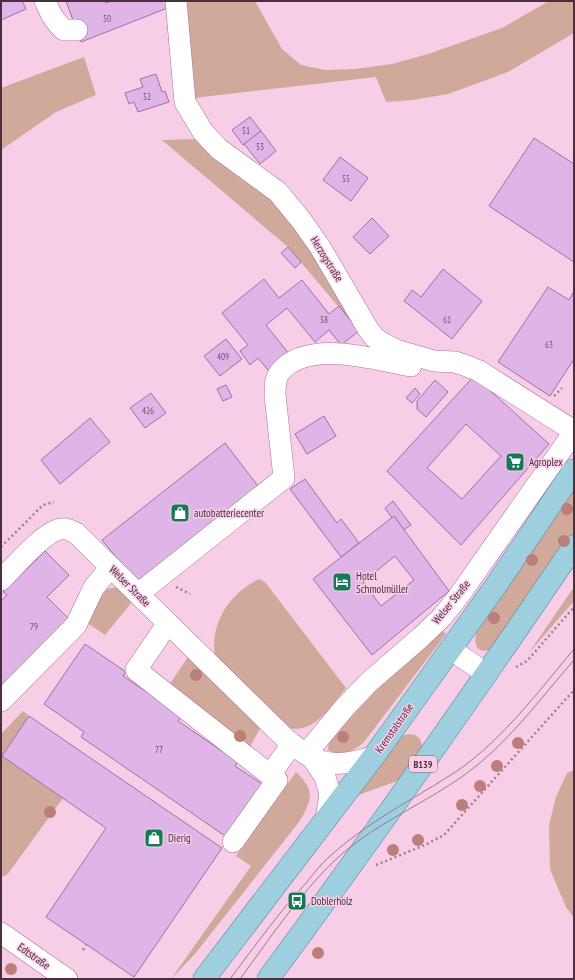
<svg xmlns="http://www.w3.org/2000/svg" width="575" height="980" font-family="'PT Sans Narrow',sans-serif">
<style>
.green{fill:#d0a99a}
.building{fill:#dfb5e7;stroke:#9f70a7;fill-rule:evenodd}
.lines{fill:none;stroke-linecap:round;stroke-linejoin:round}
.minor-casing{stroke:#ae6e97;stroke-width:22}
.major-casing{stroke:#55829a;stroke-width:23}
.path{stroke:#a07d92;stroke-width:2.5;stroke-dasharray:2 3;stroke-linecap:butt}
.minor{stroke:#fff;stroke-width:21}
.major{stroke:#9dcfdf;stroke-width:22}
.tram{stroke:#9a788d;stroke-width:1}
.tree{fill:#bb7e78}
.labels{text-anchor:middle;stroke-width:3;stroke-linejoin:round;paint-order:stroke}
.number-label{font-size:9px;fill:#6f506a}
.shield{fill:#f8cee7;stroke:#7e5f72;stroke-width:1}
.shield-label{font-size:10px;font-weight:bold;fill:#4a2f40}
.street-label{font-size:11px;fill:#4a2f40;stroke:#f8cee7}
.poi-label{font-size:11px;fill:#4a2f40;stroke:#f8cee7;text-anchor:start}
</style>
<rect width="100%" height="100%" fill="#f8cee7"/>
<g class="green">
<path d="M185,1H255L282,49L301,65L325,70L355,69L392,64L428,54L502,28L549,1H574V33L508,72L448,94L413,100L386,102L376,77L194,98Z"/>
<path d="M84,57L96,95L56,112L1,150V88Z"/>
<path d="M198,139L284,208L359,331L288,247L162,140Z"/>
<path d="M574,487V534L497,646C478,658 471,646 478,627Z"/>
<path d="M259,579L265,582L346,688C331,706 315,734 288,728L215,656C210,623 229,594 259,579Z"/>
<path d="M117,587L132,602L105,635L83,620L107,589Z"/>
<path d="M574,587V601L528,654Z"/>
<path d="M442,630L446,634L364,742C356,750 336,761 328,749L329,741L395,670Z"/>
<path d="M188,657L261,727L247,752L167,688Z"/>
<path d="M23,711L29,716L2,756L63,798L7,875L1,877V734Z"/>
<path d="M408,734L415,735L420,739L422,745V752L400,780L356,796L401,736Z"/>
<path d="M574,770V918L566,907L550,869L549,825L556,797L567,773Z"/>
<path d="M296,772C316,791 312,800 299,822L195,954L171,979L251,866L236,856Z"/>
</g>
<g class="building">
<path d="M1,1H22L26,9L1,20Z"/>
<path d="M66,1H105L106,3L111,1H167L170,7L81,42Z"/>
<path d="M156,74L162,92L165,91L169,102L138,112L134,102L129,104L125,93L143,87L140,79Z"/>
<path d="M250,117L261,131L243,145L232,130Z"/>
<path d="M261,131L276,151L260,164L244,144Z"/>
<path d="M534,138L574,164V262L489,206Z"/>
<path d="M340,157L368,178L351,201L323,180Z"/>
<path d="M372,218L389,236L370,254L353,237Z"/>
<path d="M288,247L301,262L295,268L281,253Z"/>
<path d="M443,269L482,301L452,339L404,301L412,290L421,297Z"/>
<path d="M264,279L279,298L302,280L329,314L339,306L359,331L341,345L329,330L315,342L287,308L266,325L289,354L268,370L258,358L250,365L240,351L248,345L222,313Z"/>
<path d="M548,287L569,300L574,291V359L550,396L498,362Z"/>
<path d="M226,339L242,359L220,376L204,356Z"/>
<path d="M474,376L549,444L461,545L387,471ZM466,424L501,456L462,499L427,468Z"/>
<path d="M435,380L448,392L426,417L417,409V401Z"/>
<path d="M226,385L232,397L223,401L217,389Z"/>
<path d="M415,388L420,394L412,403L406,398Z"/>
<path d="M151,393L166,413L145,428L130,408Z"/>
<path d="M324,416L336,436L307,454L295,434Z"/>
<path d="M90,418L110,442L60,484L41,460Z"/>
<path d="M225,443L258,486L136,582L102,540Z"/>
<path d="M305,479L337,523L341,519L359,543L341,557L290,489Z"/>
<path d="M393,501L411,525L404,530L394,516L392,518L385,508Z"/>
<path d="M394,516L449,591L372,655L313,579ZM395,556L414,580L381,606L363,582Z"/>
<path d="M45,551L69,575L47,597L72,622L1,696V601L7,595L3,592Z"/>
<path d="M85,644L126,672L123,676L182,716L178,721L238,762L235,766L265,786L228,838L81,737L84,732L44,704Z"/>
<path d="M29,716L222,848L134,977L46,917L106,828L2,756Z"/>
</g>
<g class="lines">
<g class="minor-casing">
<g id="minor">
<path d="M45,1C51,14 53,20 64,30H77"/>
<path d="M176,1L185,102L203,132L219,149L278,192L301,220L320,247L368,329L374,337L384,344L396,350L434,361L455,362L467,366L479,371L574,431"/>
<path d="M1,580C13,568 46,529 62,529C67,528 71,531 76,533L287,740C295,746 304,754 313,758C333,768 355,763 374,756"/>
<path d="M138,594L284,478L275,395C275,388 275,378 280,372C308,338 376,360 411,366"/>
<path d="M168,623L136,670L270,775L292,744"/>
<path d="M450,649L487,674"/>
<path d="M1,701L76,625L94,587L111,567"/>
<path d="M306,754L345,707L369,682L421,637L442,617L458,597L574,432"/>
<path d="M313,759L325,777L330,794L326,820"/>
<path d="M233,842L277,780L270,775"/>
<path d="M1,933L67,979"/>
</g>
</g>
<g class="major-casing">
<g id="major">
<path d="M204,979L374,756L497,584L574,470"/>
<path d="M268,979C373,837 475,692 574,546"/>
</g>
</g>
<g class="path">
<path d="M554,396L562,388"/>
<path d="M1,547L43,505L54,502"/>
<path d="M176,587L190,594"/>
<path d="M516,667L527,661L574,607"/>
<path d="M376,865L425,845L444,835L574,690"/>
<path d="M83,950L86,945"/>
</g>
<use href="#minor" class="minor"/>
<use href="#major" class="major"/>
<g class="tram">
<path d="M230,979C255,946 279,912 307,882C314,873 321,864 329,857C367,822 414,799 457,771C502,740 539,691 574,649"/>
<path d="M240,979C271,937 304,887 343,853C379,822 425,803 463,776C507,745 539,700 574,660"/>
</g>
</g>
<g class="tree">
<circle cx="567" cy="509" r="6"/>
<circle cx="564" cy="541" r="6"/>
<circle cx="532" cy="560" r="6"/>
<circle cx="494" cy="618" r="6"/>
<circle cx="196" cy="675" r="6"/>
<circle cx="240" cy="736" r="6"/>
<circle cx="343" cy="737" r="6"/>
<circle cx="518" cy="743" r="6"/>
<circle cx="497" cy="766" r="6"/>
<circle cx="480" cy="786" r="6"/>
<circle cx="462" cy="805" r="6"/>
<circle cx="50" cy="812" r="6"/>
<circle cx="418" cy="840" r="6"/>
<circle cx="393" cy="850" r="6"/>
<circle cx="318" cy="953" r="6"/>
<circle cx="11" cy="969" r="6"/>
</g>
<defs>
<g id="supermarket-square" transform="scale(1)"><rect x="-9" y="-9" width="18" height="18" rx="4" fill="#147a53" stroke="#f8cee7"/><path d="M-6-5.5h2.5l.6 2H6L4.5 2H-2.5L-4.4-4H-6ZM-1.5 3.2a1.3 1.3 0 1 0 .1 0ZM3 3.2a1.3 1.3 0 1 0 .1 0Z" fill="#fff"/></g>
<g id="shop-square" transform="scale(1)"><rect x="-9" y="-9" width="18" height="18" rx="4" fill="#147a53" stroke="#f8cee7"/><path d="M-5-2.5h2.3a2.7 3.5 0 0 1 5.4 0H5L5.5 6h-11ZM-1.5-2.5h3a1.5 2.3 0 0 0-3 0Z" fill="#fff"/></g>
<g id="hotel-square" transform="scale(1)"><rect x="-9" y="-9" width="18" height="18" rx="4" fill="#147a53" stroke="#f8cee7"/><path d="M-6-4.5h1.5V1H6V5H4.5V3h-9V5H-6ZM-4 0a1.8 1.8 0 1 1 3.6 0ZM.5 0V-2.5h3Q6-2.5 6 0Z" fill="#fff"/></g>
<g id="bus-square" transform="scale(1)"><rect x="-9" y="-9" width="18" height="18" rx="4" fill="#147a53" stroke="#f8cee7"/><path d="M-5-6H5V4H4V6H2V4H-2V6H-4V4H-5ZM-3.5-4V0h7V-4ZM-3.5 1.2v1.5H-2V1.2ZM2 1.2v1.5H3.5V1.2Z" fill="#fff"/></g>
</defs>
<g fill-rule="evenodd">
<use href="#supermarket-square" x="515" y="462"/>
<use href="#shop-square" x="180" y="513"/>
<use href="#hotel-square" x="342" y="582"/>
<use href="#shop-square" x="154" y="838"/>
<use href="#bus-square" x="297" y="901"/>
</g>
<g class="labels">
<g class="number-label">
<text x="107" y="22">50</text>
<text x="147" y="100">52</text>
<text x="246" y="134">51</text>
<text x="260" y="150">53</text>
<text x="346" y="182">55</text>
<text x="324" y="323">58</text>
<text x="447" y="323">61</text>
<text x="549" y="348">63</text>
<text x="223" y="360">409</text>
<text x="148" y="414">426</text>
<text x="34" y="630">79</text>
<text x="159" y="753">77</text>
</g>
<rect class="shield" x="409" y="756" width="28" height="16" rx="3"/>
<g class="shield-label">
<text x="423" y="768">B139</text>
</g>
<g class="street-label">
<text transform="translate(327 259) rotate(58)" y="4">Herzogstraße</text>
<text transform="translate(130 586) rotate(45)" y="4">Welser Straße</text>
<text transform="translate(451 602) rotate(-51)" y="4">Welser Straße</text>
<text transform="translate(394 728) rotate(-55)" y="4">Kremstalstraße</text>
<text transform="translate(34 956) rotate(35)" y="4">Edtstraße</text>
</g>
<g class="poi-label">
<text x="529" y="466">Agroplex</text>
<text x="194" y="517">autobatteriecenter</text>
<text x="356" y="580">Hotel<tspan x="356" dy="13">Schmolmüller</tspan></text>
<text x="168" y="842">Dierig</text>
<text x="311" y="905">Doblerholz</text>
</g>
</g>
<rect width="575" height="980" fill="none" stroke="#4a2f40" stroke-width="4"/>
</svg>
